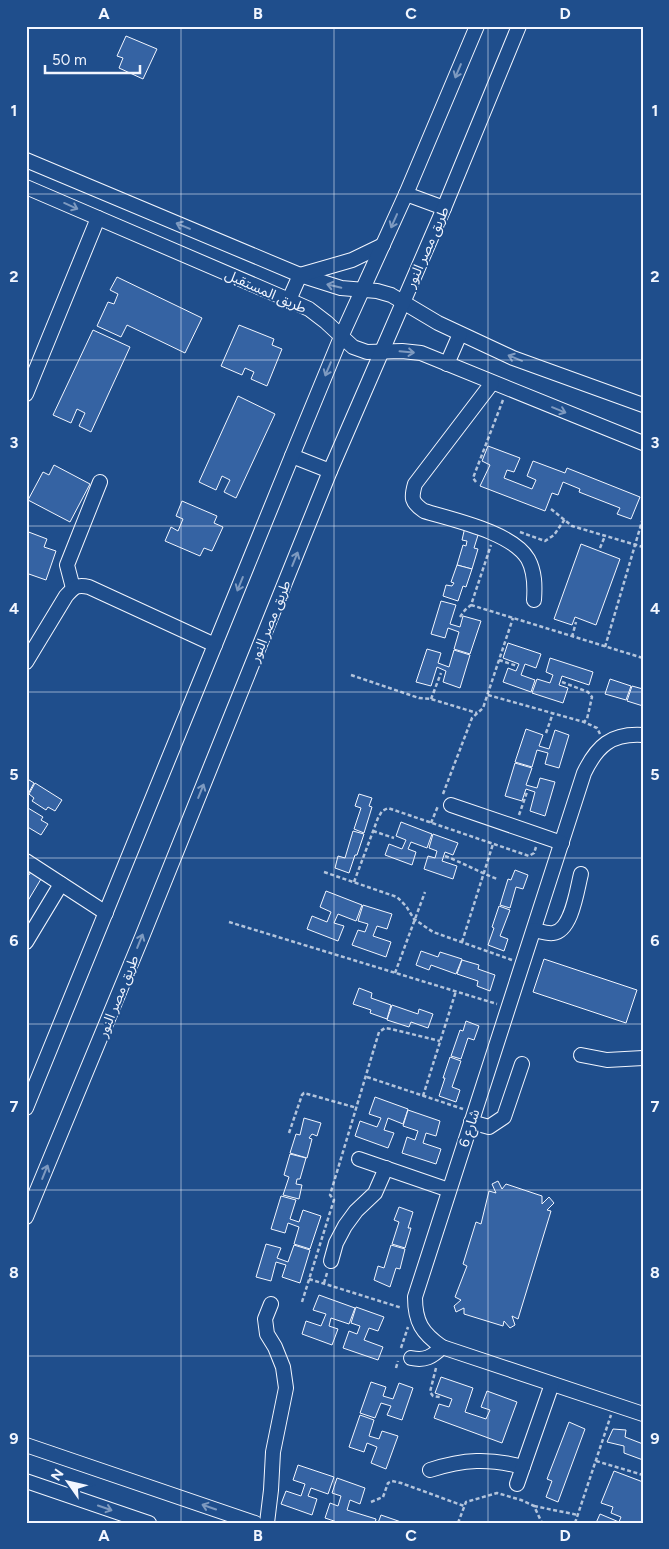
<svg xmlns="http://www.w3.org/2000/svg" width="669" height="1549" font-family="Figtree,'Noto Sans Arabic',sans-serif">
<style>
.building{fill:#3563a3;stroke:#f2f6ff}
.lines{fill:none;stroke-linecap:round;stroke-linejoin:round}
.minor-casing{stroke:#f2f6ff;stroke-width:16}
.path{stroke:#b3c4dc;stroke-width:2.5;stroke-dasharray:4 2.5;stroke-linecap:butt}
.minor{stroke:#1f4e8c;stroke-width:14}
.oneway{stroke:#7e9ac0}
.grid{fill:none;stroke:#f2f6ff;stroke-width:1;stroke-opacity:0.55}
.labels{text-anchor:middle;stroke-width:4;stroke-linejoin:round;paint-order:stroke}
.street-label{font-size:14px;fill:#f2f6ff;stroke:#1f4e8c}
.neatline{fill:none;stroke:#f2f6ff;stroke-width:2}
.grid-label{font-size:16px;text-anchor:middle;font-weight:bold;fill:#f2f6ff}
</style>
<rect width="100%" height="100%" fill="#1f4e8c"/>
<g class="building">
<path d="M126,36L157,49L143,79L119,68L123,58L117,56Z"/>
<path d="M117,277L202,318L185,353L127,325L121,337L97,326L108,302L114,304L118,294L110,290Z"/>
<path d="M239,325L274,339L272,345L282,349L267,386L251,379L254,372L245,368L242,375L221,366Z"/>
<path d="M93,330L130,347L91,432L79,426L85,413L77,409L71,423L53,415Z"/>
<path d="M238,396L275,414L236,498L224,492L230,480L222,476L216,490L199,482Z"/>
<path d="M488,446L520,458L514,472L507,470L504,478L532,489L536,480L527,476L533,461L565,473L567,468L640,497L631,519L617,514L620,508L579,492L580,489L563,482L558,495L552,493L545,511L480,486L490,465L482,461Z"/>
<path d="M54,465L90,484L70,522L28,500L43,472L49,475Z"/>
<path d="M182,501L217,516L214,523L223,527L212,551L204,548L200,556L165,541L171,527L178,531L183,519L176,516Z"/>
<path d="M465,527L479,532L474,548L478,549L472,569L457,565L463,545L466,546L467,541L462,540Z"/>
<path d="M26,531L47,539L44,547L56,551L46,580L26,573Z"/>
<path d="M581,544L620,559L596,625L575,617L572,625L554,619Z"/>
<path d="M457,565L472,569L466,587L463,586L458,601L443,596L446,585L452,586L454,583L451,582Z"/>
<path d="M441,601L456,605L450,624L460,627L463,616L481,621L470,654L454,649L459,632L448,628L445,638L431,634Z"/>
<path d="M508,643L541,654L536,668L525,664L521,675L535,680L531,692L503,682L508,668L516,671L519,664L503,658Z"/>
<path d="M427,649L441,653L438,663L449,667L454,650L470,655L460,688L443,682L446,671L437,667L431,686L416,682Z"/>
<path d="M550,658L593,672L589,685L562,676L559,685L568,688L563,703L532,693L537,679L550,683L553,675L546,672Z"/>
<path d="M610,679L631,686L626,700L605,694Z"/>
<path d="M632,686L643,689V706L627,701Z"/>
<path d="M526,729L543,735L539,746L549,749L555,730L569,735L559,768L545,764L548,753L537,750L532,767L515,762Z"/>
<path d="M515,763L532,768L526,785L537,788L540,778L555,782L545,816L530,811L535,792L526,789L522,801L505,796Z"/>
<path d="M26,778L34,783L28,794L26,793Z"/>
<path d="M35,783L62,800L55,811L48,807L46,810L32,801L34,798L29,794Z"/>
<path d="M359,794L372,798L369,806L372,807L364,833L354,829L361,808L355,806Z"/>
<path d="M28,808L43,817L41,820L48,824L41,835L26,826V811Z"/>
<path d="M401,822L432,834L427,848L411,842L408,849L416,852L412,865L385,855L389,844L402,849L406,840L396,836Z"/>
<path d="M353,831L364,834L357,855H355L349,873L335,868L338,856L345,858Z"/>
<path d="M433,834L458,843L453,855L445,852L442,861L457,866L453,879L424,869L428,856L435,858L437,851L429,848Z"/>
<path d="M515,870L528,875L523,889L516,887L510,908L500,905L508,879L511,880Z"/>
<path d="M31,872L41,879L26,904V879Z"/>
<path d="M326,891L362,905L356,921L338,914L334,923L344,926L338,941L307,929L312,916L327,922L331,912L320,907Z"/>
<path d="M363,905L392,914L387,929L377,926L373,936L391,942L386,957L352,945L358,930L365,932L368,924L358,921Z"/>
<path d="M499,906L510,910L500,936L508,939L504,951L488,945L494,928L492,927Z"/>
<path d="M421,951L438,957L440,952L462,959L456,974L431,965L429,970L416,965Z"/>
<path d="M544,959L637,990L626,1023L533,992Z"/>
<path d="M462,960L479,965L478,969L495,975L490,991L477,986L478,981L457,974Z"/>
<path d="M359,988L372,993L371,998L391,1005L387,1019L370,1013L371,1010L353,1004Z"/>
<path d="M392,1005L418,1014L419,1009L433,1014L428,1028L411,1022L409,1027L387,1020Z"/>
<path d="M466,1021L479,1026L474,1040L468,1038L461,1059L451,1056L460,1030L463,1031Z"/>
<path d="M450,1057L461,1061L452,1087L460,1090L456,1102L439,1096L445,1078H443Z"/>
<path d="M375,1097L408,1109L403,1124L388,1118L384,1130L394,1133L388,1148L355,1136L360,1121L377,1127L381,1118L369,1114Z"/>
<path d="M408,1110L440,1121L436,1136L426,1133L423,1143L441,1149L436,1164L402,1153L407,1137L415,1140L418,1131L403,1126Z"/>
<path d="M304,1118L321,1123L317,1136L312,1134L309,1138L312,1139L307,1158L290,1153L296,1134L300,1135Z"/>
<path d="M290,1154L306,1158L300,1179H297L296,1184L302,1185L299,1199L283,1195L289,1177L284,1175Z"/>
<path d="M498,1181L502,1189L506,1184L542,1196V1204L549,1197L554,1203L547,1210L551,1211L518,1319L512,1316L515,1325L510,1328L504,1321L503,1326L464,1314V1308L456,1312L454,1306L461,1300L455,1297L467,1266L463,1264L476,1222L481,1224L489,1191L496,1193L492,1184Z"/>
<path d="M281,1196L296,1200L290,1219L299,1222L303,1210L321,1216L310,1249L294,1244L299,1227L288,1223L285,1233L271,1229Z"/>
<path d="M399,1207L413,1212L408,1228H411L405,1248L392,1244L399,1222L394,1220Z"/>
<path d="M266,1244L281,1248L277,1258L288,1262L294,1245L310,1250L300,1283L282,1277L286,1265L276,1262L271,1281L256,1277Z"/>
<path d="M391,1245L405,1249L400,1269L396,1268L390,1287L374,1280L378,1266L384,1268Z"/>
<path d="M319,1295L355,1308L349,1324L331,1318L329,1326L338,1329L332,1345L302,1334L306,1321L321,1326L326,1314L313,1310Z"/>
<path d="M356,1307L384,1317L378,1331L369,1328L364,1340L383,1347L378,1360L343,1348L349,1331L357,1334L360,1326L351,1323Z"/>
<path d="M441,1377L473,1388L465,1412L486,1419L490,1410L481,1407L487,1391L517,1402L502,1443L434,1418L439,1404L449,1407L452,1399L435,1393Z"/>
<path d="M371,1382L386,1387L383,1396L393,1399L399,1383L413,1388L402,1420L387,1415L391,1406L381,1403L375,1418L360,1413Z"/>
<path d="M360,1415L374,1420L369,1436L379,1439L382,1431L398,1436L386,1469L371,1463L377,1447L367,1443L364,1452L349,1447Z"/>
<path d="M569,1422L585,1429L558,1502L546,1497L552,1481L547,1479Z"/>
<path d="M613,1429L626,1430L625,1437L643,1444V1460L624,1453V1446L607,1442Z"/>
<path d="M298,1465L334,1477L328,1494L311,1488L308,1496L317,1499L312,1515L281,1504L286,1491L301,1496L305,1484L293,1480Z"/>
<path d="M614,1471L643,1482V1517L641,1523H596L600,1514L619,1522L621,1517L611,1513L613,1507L601,1503Z"/>
<path d="M337,1478L365,1488L360,1504L350,1500L347,1510L376,1519L375,1523H340L325,1518L330,1503L338,1506L341,1496L332,1493Z"/>
<path d="M381,1515L404,1523H378Z"/>
</g>
<g class="lines">
<g class="minor-casing">
<g id="minor">
<path d="M26,160L300,275L341,288L377,291L391,295L438,323L513,358L643,405"/>
<path d="M26,187L289,300L309,309L326,322L353,347L367,352L402,351L421,353L643,443"/>
<path d="M406,194L444,208"/>
<path d="M289,300L300,275L352,260L383,245"/>
<path d="M447,364L460,334"/>
<path d="M492,383L415,484C411,498 411,502 424,511C453,520 512,532 528,559C535,572 535,586 534,600"/>
<path d="M26,394L98,218"/>
<path d="M292,456L330,471"/>
<path d="M73,588L67,565L100,482"/>
<path d="M26,662L66,596C74,587 77,584 89,587L215,645"/>
<path d="M643,735C611,733 597,746 584,773L415,1297C415,1322 422,1333 442,1347L643,1414"/>
<path d="M451,805L562,843"/>
<path d="M26,861L106,913"/>
<path d="M534,930C539,931 548,934 553,933C572,931 577,889 581,874"/>
<path d="M26,942L61,884"/>
<path d="M581,1055L607,1060L643,1058"/>
<path d="M26,1108L292,456L341,337L406,194L477,26"/>
<path d="M471,1122L489,1127L504,1117L522,1064"/>
<path d="M359,1159L449,1190"/>
<path d="M26,1217L142,937L330,471L444,208L519,26"/>
<path d="M331,1261L336,1243L345,1226L356,1211L375,1193L386,1168"/>
<path d="M411,1358C425,1361 432,1357 442,1347"/>
<path d="M26,1445L255,1523"/>
<path d="M430,1470C464,1459 489,1458 523,1467"/>
<path d="M26,1481L149,1523"/>
<path d="M517,1484L552,1384"/>
<path d="M267,1523L271,1490L273,1452L286,1388L283,1367L275,1347L267,1334L265,1319L271,1304"/>
</g>
</g>
<g class="path">
<path d="M476,482L473,478L503,400"/>
<path d="M551,509L572,526L643,547"/>
<path d="M520,532L545,541L554,535L565,519"/>
<path d="M600,548L605,536"/>
<path d="M471,605L643,658"/>
<path d="M460,617L465,610L471,605L491,545"/>
<path d="M572,637L576,622"/>
<path d="M605,647L643,518"/>
<path d="M499,660L517,666"/>
<path d="M351,675L419,698L431,699L477,713"/>
<path d="M562,682L588,692L592,697L587,719L584,722"/>
<path d="M488,695L584,722L597,728L600,734"/>
<path d="M431,699L441,673"/>
<path d="M546,733L553,713"/>
<path d="M443,794L472,718L483,708L513,618"/>
<path d="M519,815L527,792"/>
<path d="M431,823L438,806"/>
<path d="M373,831L394,838"/>
<path d="M445,856C463,863 479,872 497,879"/>
<path d="M324,872L397,897L406,906L414,919L433,932L512,960"/>
<path d="M354,882L378,818L382,811L388,808L529,856L534,853L536,847"/>
<path d="M229,922L497,1004"/>
<path d="M462,942L493,844"/>
<path d="M395,973L425,892"/>
<path d="M367,1077L463,1109"/>
<path d="M423,1096L456,991"/>
<path d="M289,1133L302,1095L304,1093L357,1108"/>
<path d="M309,1279L402,1308"/>
<path d="M324,1283L327,1273"/>
<path d="M302,1302L332,1206L334,1200L330,1195L379,1032L385,1028L391,1029L440,1041"/>
<path d="M401,1348L408,1327"/>
<path d="M396,1368L398,1361"/>
<path d="M436,1368L430,1392L433,1396L440,1397"/>
<path d="M596,1461L643,1475"/>
<path d="M371,1502L383,1497L388,1483L392,1481L401,1483L464,1506"/>
<path d="M534,1506L578,1515"/>
<path d="M458,1523L466,1502L497,1493L521,1500L534,1506L542,1523"/>
<path d="M575,1523L611,1415"/>
</g>
<use href="#minor" class="minor"/>
</g>
<defs><path id="oneway-shaft" d="M-6 0H5M1.5-3L5.5 0L1.5 3" fill="none" stroke-width="1.6" stroke-linecap="round" stroke-linejoin="round" transform="scale(1.25)"/></defs>
<g class="oneway">
<use href="#oneway-shaft" transform="translate(458 71) rotate(113)"/>
<use href="#oneway-shaft" transform="translate(71 206) rotate(24)"/>
<use href="#oneway-shaft" transform="translate(394 221) rotate(114)"/>
<use href="#oneway-shaft" transform="translate(183 226) rotate(-157)"/>
<use href="#oneway-shaft" transform="translate(334 286) rotate(-167)"/>
<use href="#oneway-shaft" transform="translate(407 352) rotate(5)"/>
<use href="#oneway-shaft" transform="translate(515 358) rotate(-158)"/>
<use href="#oneway-shaft" transform="translate(328 369) rotate(113)"/>
<use href="#oneway-shaft" transform="translate(559 410) rotate(22)"/>
<use href="#oneway-shaft" transform="translate(295 559) rotate(-68)"/>
<use href="#oneway-shaft" transform="translate(240 584) rotate(112)"/>
<use href="#oneway-shaft" transform="translate(201 791) rotate(-68)"/>
<use href="#oneway-shaft" transform="translate(140 941) rotate(-68)"/>
<use href="#oneway-shaft" transform="translate(45 1172) rotate(-68)"/>
<use href="#oneway-shaft" transform="translate(209 1507) rotate(-161)"/>
<use href="#oneway-shaft" transform="translate(105 1508) rotate(19)"/>
</g>
<path class="grid" d="M181,26V1523M334,26V1523M488,26V1523M26,194H643M26,360H643M26,526H643M26,692H643M26,858H643M26,1024H643M26,1190H643M26,1356H643"/>
<g class="labels">
<g class="street-label">
<text transform="translate(427 247) rotate(-66)" y="5">طريق مصر النور</text>
<text transform="translate(266 291) rotate(24)" y="5">طريق المستقبل</text>
<text transform="translate(270 621) rotate(-68)" y="5">طريق مصر النور</text>
<text transform="translate(118 996) rotate(-68)" y="5">طريق مصر النور</text>
<text transform="translate(469 1128) rotate(-72)" y="5">شارع 6</text>
</g>
</g>
<rect width="669" height="1549" fill="none" stroke="#1f4e8c" stroke-width="55"/>
<g transform="translate(68 1482) rotate(304)" stroke="#1f4e8c" stroke-width="4" paint-order="stroke">
<path d="M0-4L9 19L0 12L-9 19Z" fill="#f2f6ff"/>
<text y="-8" font-size="14" font-weight="bold" text-anchor="middle" fill="#f2f6ff">N</text>
</g>
<path d="M45 65v8h95v-8" fill="none" stroke="#f2f6ff" stroke-width="2.5"/>
<text x="52" y="65" font-size="15" fill="#f2f6ff" stroke="#1f4e8c" stroke-width="4" paint-order="stroke">50 m</text>
<rect x="28" y="28" width="614" height="1494" class="neatline"/>
<g class="grid-label">
<text x="104" y="19">A</text>
<text x="258" y="19">B</text>
<text x="411" y="19">C</text>
<text x="565" y="19">D</text>
<text x="14" y="116">1</text>
<text x="655" y="116">1</text>
<text x="14" y="282">2</text>
<text x="655" y="282">2</text>
<text x="14" y="448">3</text>
<text x="655" y="448">3</text>
<text x="14" y="614">4</text>
<text x="655" y="614">4</text>
<text x="14" y="780">5</text>
<text x="655" y="780">5</text>
<text x="14" y="946">6</text>
<text x="655" y="946">6</text>
<text x="14" y="1112">7</text>
<text x="655" y="1112">7</text>
<text x="14" y="1278">8</text>
<text x="655" y="1278">8</text>
<text x="14" y="1444">9</text>
<text x="655" y="1444">9</text>
<text x="104" y="1541">A</text>
<text x="258" y="1541">B</text>
<text x="411" y="1541">C</text>
<text x="565" y="1541">D</text>
</g>
</svg>
